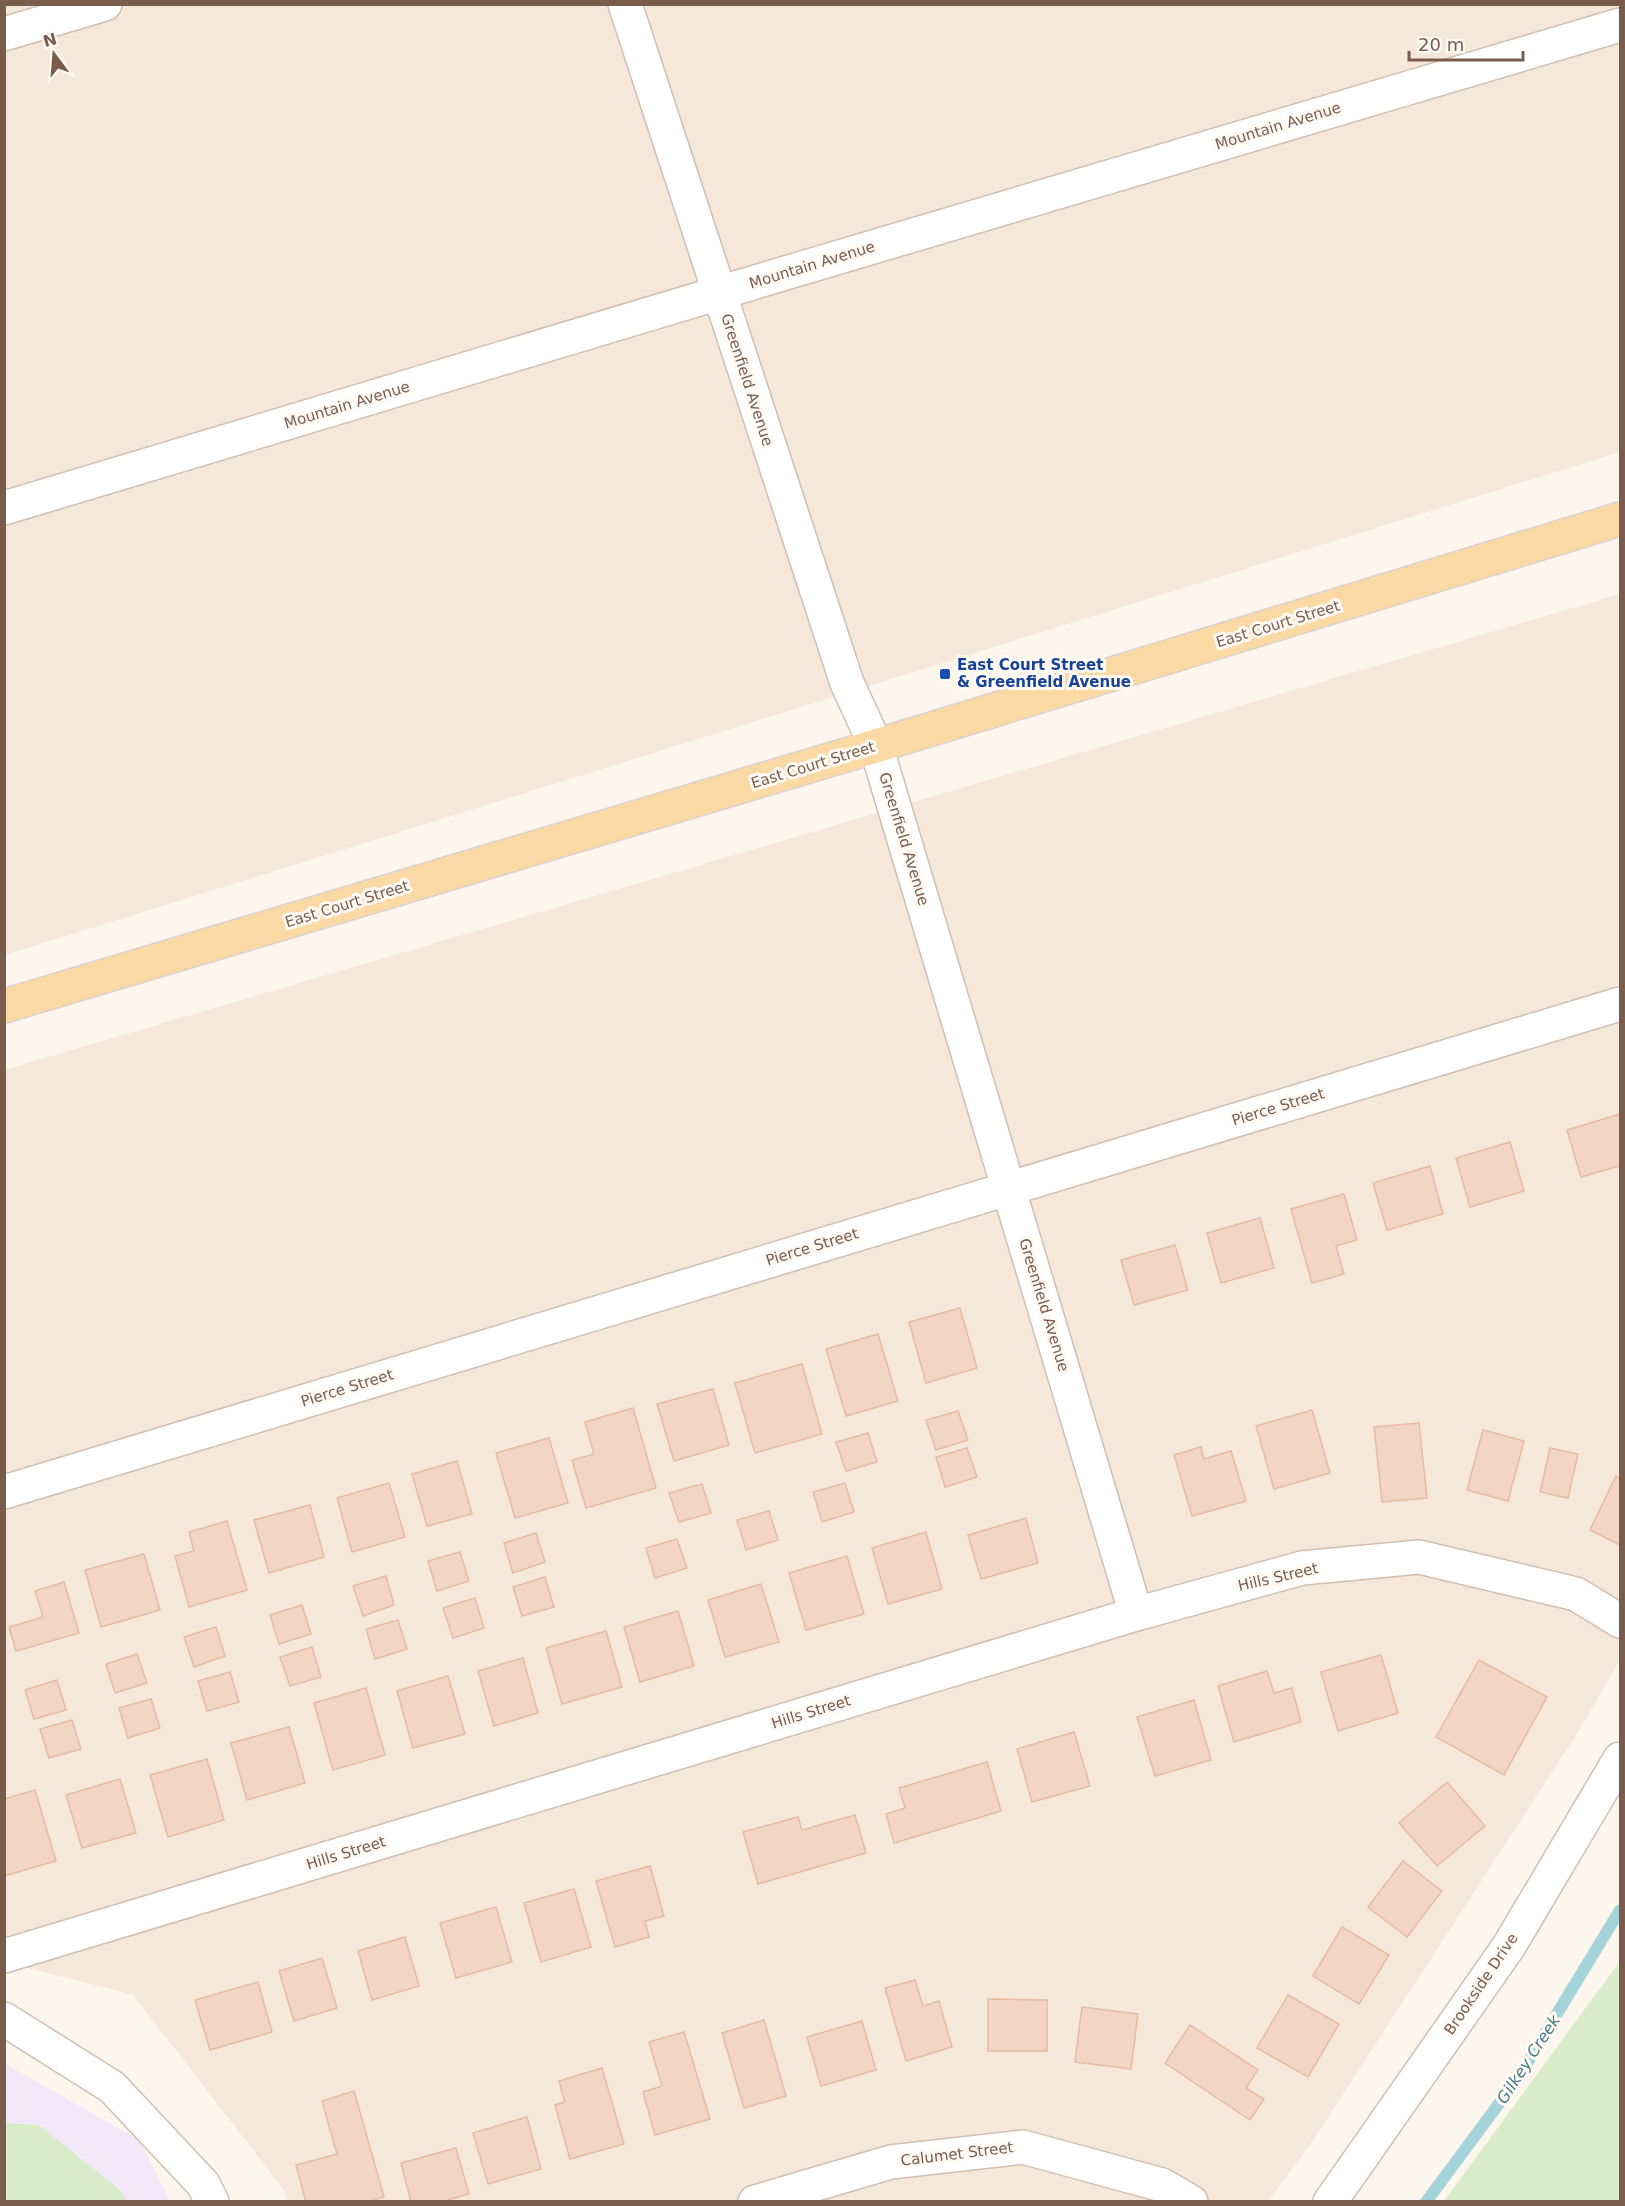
<svg xmlns="http://www.w3.org/2000/svg" width="1625" height="2206" font-family="'DejaVu Sans',sans-serif">
<style>
.residential{fill:#f5e8da}
.education{fill:#f3e8fa}
.green{fill:#d8ecc9}
.lines{fill:none;stroke-linecap:round;stroke-linejoin:round}
.stream{stroke:#a5d3da;stroke-width:12}
.building{fill:#f3d5c3;stroke:#e6bba3;stroke-width:1.5}
.minor-casing{stroke:#d1beb0;stroke-width:36}
.major-casing{stroke:#dad1cd;stroke-width:36}
.minor{stroke:#fff;stroke-width:33}
.major{stroke:#fbd9a5;stroke-width:33}
.transit-dot{fill:#1a4fb4;stroke:#fffaf3;stroke-width:2}
.labels{text-anchor:middle;stroke-width:6;stroke-linejoin:round;paint-order:stroke}
.street-label{font-size:15px;fill:#7a5c4d;stroke:#fffaf3}
.transit-label{font-size:15px;font-weight:bold;fill:#164399;stroke:#fffaf3;text-anchor:start}
.water-label{font-size:16px;font-style:italic;fill:#437c86;stroke:#fffaf3}
</style>
<rect width="100%" height="100%" fill="#fdf6ec"/>
<g class="residential">
<path d="M5,5H1620V452L5,955Z"/>
<path d="M1620,594V1660L1580,1729L1314,2139L1268,2201H287L284,2190L133,1995L5,1962L4,1070Z"/>
</g>
<path class="education" d="M4,2063L139,2140L170,2201H5Z"/>
<g class="green">
<path d="M1620,1961V2201H1444Z"/>
<path d="M5,2123L39,2125L120,2190L127,2201H5Z"/>
</g>
<g class="lines">
<path class="stream" d="M1426,2202L1518,2078L1620,1910"/>
</g>
<g class="building">
<path d="M1620,1114V1166L1581,1177L1567,1130Z"/>
<path d="M1510,1142L1524,1191L1470,1207L1456,1158Z"/>
<path d="M1430,1166L1443,1214L1387,1230L1373,1183Z"/>
<path d="M1344,1194L1357,1240L1336,1246L1344,1274L1312,1283L1291,1209Z"/>
<path d="M1260,1218L1274,1268L1221,1283L1207,1233Z"/>
<path d="M1175,1245L1188,1290L1134,1305L1121,1260Z"/>
<path d="M960,1308L977,1368L926,1383L909,1322Z"/>
<path d="M878,1334L898,1401L846,1416L826,1349Z"/>
<path d="M802,1364L822,1434L755,1453L735,1383Z"/>
<path d="M713,1389L729,1445L674,1461L657,1404Z"/>
<path d="M633,1408L656,1488L586,1508L572,1460L594,1454L585,1422Z"/>
<path d="M1312,1410L1330,1473L1274,1489L1256,1426Z"/>
<path d="M958,1411L968,1440L936,1450L926,1420Z"/>
<path d="M1419,1423L1427,1498L1382,1502L1374,1427Z"/>
<path d="M1483,1430L1524,1441L1508,1501L1467,1490Z"/>
<path d="M868,1433L877,1462L846,1471L836,1442Z"/>
<path d="M549,1438L568,1503L515,1518L496,1453Z"/>
<path d="M1201,1447L1204,1459L1231,1451L1246,1501L1192,1516L1174,1455Z"/>
<path d="M967,1448L977,1477L945,1487L936,1457Z"/>
<path d="M1550,1448L1578,1454L1568,1498L1540,1492Z"/>
<path d="M457,1461L472,1514L427,1526L412,1474Z"/>
<path d="M1616,1476L1620,1479V1545L1590,1530Z"/>
<path d="M389,1483L405,1537L352,1552L337,1498Z"/>
<path d="M845,1483L854,1512L822,1522L813,1492Z"/>
<path d="M702,1484L711,1513L679,1522L669,1493Z"/>
<path d="M310,1505L324,1557L269,1573L254,1520Z"/>
<path d="M769,1511L778,1540L746,1550L737,1520Z"/>
<path d="M1026,1518L1038,1563L981,1579L968,1535Z"/>
<path d="M227,1521L247,1590L189,1607L175,1556L194,1551L189,1532Z"/>
<path d="M926,1532L942,1589L888,1604L872,1548Z"/>
<path d="M536,1533L545,1562L513,1573L504,1543Z"/>
<path d="M677,1539L687,1568L655,1578L646,1548Z"/>
<path d="M460,1552L469,1581L437,1591L428,1561Z"/>
<path d="M144,1554L160,1610L101,1627L85,1570Z"/>
<path d="M847,1556L864,1614L806,1630L789,1573Z"/>
<path d="M386,1576L394,1605L363,1616L353,1586Z"/>
<path d="M545,1577L554,1607L522,1616L513,1587Z"/>
<path d="M64,1582L79,1633L16,1651L9,1627L43,1617L35,1591Z"/>
<path d="M761,1584L779,1642L725,1657L708,1600Z"/>
<path d="M475,1598L484,1628L453,1638L443,1608Z"/>
<path d="M302,1605L311,1634L279,1644L270,1615Z"/>
<path d="M678,1611L694,1666L640,1682L624,1627Z"/>
<path d="M398,1620L407,1649L375,1659L366,1629Z"/>
<path d="M216,1627L225,1656L194,1667L184,1637Z"/>
<path d="M606,1631L622,1687L562,1704L546,1648Z"/>
<path d="M312,1647L321,1677L290,1686L280,1657Z"/>
<path d="M137,1654L147,1683L115,1693L106,1664Z"/>
<path d="M1381,1655L1398,1713L1338,1731L1321,1672Z"/>
<path d="M523,1658L538,1713L494,1726L478,1671Z"/>
<path d="M1479,1660L1547,1697L1504,1775L1436,1737Z"/>
<path d="M1267,1671L1274,1693L1292,1688L1301,1722L1234,1742L1218,1686Z"/>
<path d="M230,1672L239,1702L207,1711L198,1681Z"/>
<path d="M448,1676L465,1734L413,1748L397,1691Z"/>
<path d="M57,1680L66,1710L34,1719L25,1690Z"/>
<path d="M366,1688L385,1755L333,1770L314,1703Z"/>
<path d="M151,1699L160,1728L128,1738L119,1708Z"/>
<path d="M1194,1700L1211,1760L1155,1776L1137,1717Z"/>
<path d="M72,1720L81,1749L49,1758L40,1729Z"/>
<path d="M289,1727L305,1783L247,1800L231,1743Z"/>
<path d="M1074,1732L1090,1786L1032,1802L1017,1749Z"/>
<path d="M207,1759L224,1820L168,1837L150,1775Z"/>
<path d="M987,1762L1001,1811L894,1843L886,1814L905,1808L899,1788Z"/>
<path d="M120,1779L136,1833L82,1848L66,1795Z"/>
<path d="M1447,1782L1485,1826L1437,1866L1399,1823Z"/>
<path d="M35,1790L56,1861L4,1876V1799Z"/>
<path d="M855,1815L866,1853L758,1884L743,1832L798,1817L802,1830Z"/>
<path d="M1403,1861L1442,1891L1407,1937L1368,1907Z"/>
<path d="M650,1866L664,1916L645,1921L649,1937L615,1947L596,1881Z"/>
<path d="M574,1889L591,1947L541,1962L524,1903Z"/>
<path d="M496,1907L512,1962L456,1978L440,1923Z"/>
<path d="M1342,1927L1389,1955L1359,2004L1313,1976Z"/>
<path d="M405,1937L419,1986L372,2000L358,1951Z"/>
<path d="M322,1958L337,2008L294,2021L279,1971Z"/>
<path d="M915,1980L923,2006L939,2001L952,2047L906,2061L885,1988Z"/>
<path d="M258,1982L272,2032L210,2050L195,2000Z"/>
<path d="M1288,1995L1339,2024L1308,2077L1257,2048Z"/>
<path d="M988,1999L1047,2000V2051H988Z"/>
<path d="M1082,2007L1138,2014L1131,2069L1075,2062Z"/>
<path d="M764,2020L786,2096L744,2108L722,2033Z"/>
<path d="M862,2021L876,2070L821,2086L807,2037Z"/>
<path d="M1190,2025L1258,2070L1246,2088L1264,2099L1250,2120L1165,2063Z"/>
<path d="M684,2032L710,2119L655,2135L643,2092L662,2086L649,2042Z"/>
<path d="M602,2068L624,2144L570,2159L555,2105L565,2102L559,2081Z"/>
<path d="M354,2091L384,2197L368,2202H306L296,2165L337,2154L322,2101Z"/>
<path d="M527,2117L541,2169L488,2184L473,2133Z"/>
<path d="M456,2148L469,2194L441,2202H411L401,2163Z"/>
</g>
<g class="lines">
<g class="minor-casing">
<g id="minor">
<path d="M625,4L847,683L876,746L1136,1614"/>
<path d="M4,34L105,4"/>
<path d="M4,508L762,280L1620,25"/>
<path d="M4,1492L1620,1004"/>
<path d="M4,1956L1136,1614L1302,1568L1419,1557L1576,1594L1620,1621"/>
<path d="M4,2019L112,2087L203,2184L212,2202"/>
<path d="M755,2202L891,2162L1023,2147L1162,2185L1191,2202"/>
<path d="M1330,2202L1509,1946L1620,1759"/>
</g>
</g>
<g class="major-casing">
<path id="major" d="M4,1006L876,746L1620,519"/>
</g>
<use href="#minor" class="minor"/>
<use href="#major" class="major"/>
</g>
<rect class="transit-dot" x="939" y="668" width="12" height="12" rx="3"/>
<g class="labels">
<g class="street-label">
<text transform="translate(1278 126) rotate(-17)" y="5">Mountain Avenue</text>
<text transform="translate(812 265) rotate(-17)" y="5">Mountain Avenue</text>
<text transform="translate(747 380) rotate(72)" y="5">Greenfield Avenue</text>
<text transform="translate(347 405) rotate(-17)" y="5">Mountain Avenue</text>
<text transform="translate(1278 624) rotate(-17)" y="5">East Court Street</text>
<text transform="translate(813 765) rotate(-17)" y="5">East Court Street</text>
<text transform="translate(904 839) rotate(73)" y="5">Greenfield Avenue</text>
<text transform="translate(347 904) rotate(-17)" y="5">East Court Street</text>
<text transform="translate(1278 1107) rotate(-17)" y="5">Pierce Street</text>
<text transform="translate(812 1247) rotate(-17)" y="5">Pierce Street</text>
<text transform="translate(1044 1305) rotate(73)" y="5">Greenfield Avenue</text>
<text transform="translate(347 1388) rotate(-17)" y="5">Pierce Street</text>
<text transform="translate(1278 1577) rotate(-13)" y="5">Hills Street</text>
<text transform="translate(811 1712) rotate(-17)" y="5">Hills Street</text>
<text transform="translate(346 1853) rotate(-17)" y="5">Hills Street</text>
<text transform="translate(1481 1984) rotate(-56)" y="5">Brookside Drive</text>
<text transform="translate(957 2154) rotate(-7)" y="5">Calumet Street</text>
</g>
<g class="transit-label">
<text x="957" y="670">East Court Street<tspan x="957" dy="17">&amp; Greenfield Avenue</tspan></text>
</g>
<g class="water-label">
<text transform="translate(1528 2059) rotate(-57)" y="6">Gilkey Creek</text>
</g>
</g>
<rect width="1625" height="2206" fill="none" stroke="#7a5c4d" stroke-width="12"/>
<g transform="translate(54 54) rotate(344)" stroke="#fffaf3" stroke-width="4.5" paint-order="stroke">
<path d="M0-4.5L10 22L0 15L-10 22Z" fill="#7a5c4d"/>
<text y="-9" font-size="16" font-weight="bold" text-anchor="middle" fill="#7a5c4d">N</text>
</g>
<path d="M1409 51v9h114v-9" fill="none" stroke="#7a5c4d" stroke-width="3"/>
<text x="1418" y="51" font-size="18" fill="#7a5c4d" stroke="#fffaf3" stroke-width="4.5" paint-order="stroke">20 m</text>
</svg>
